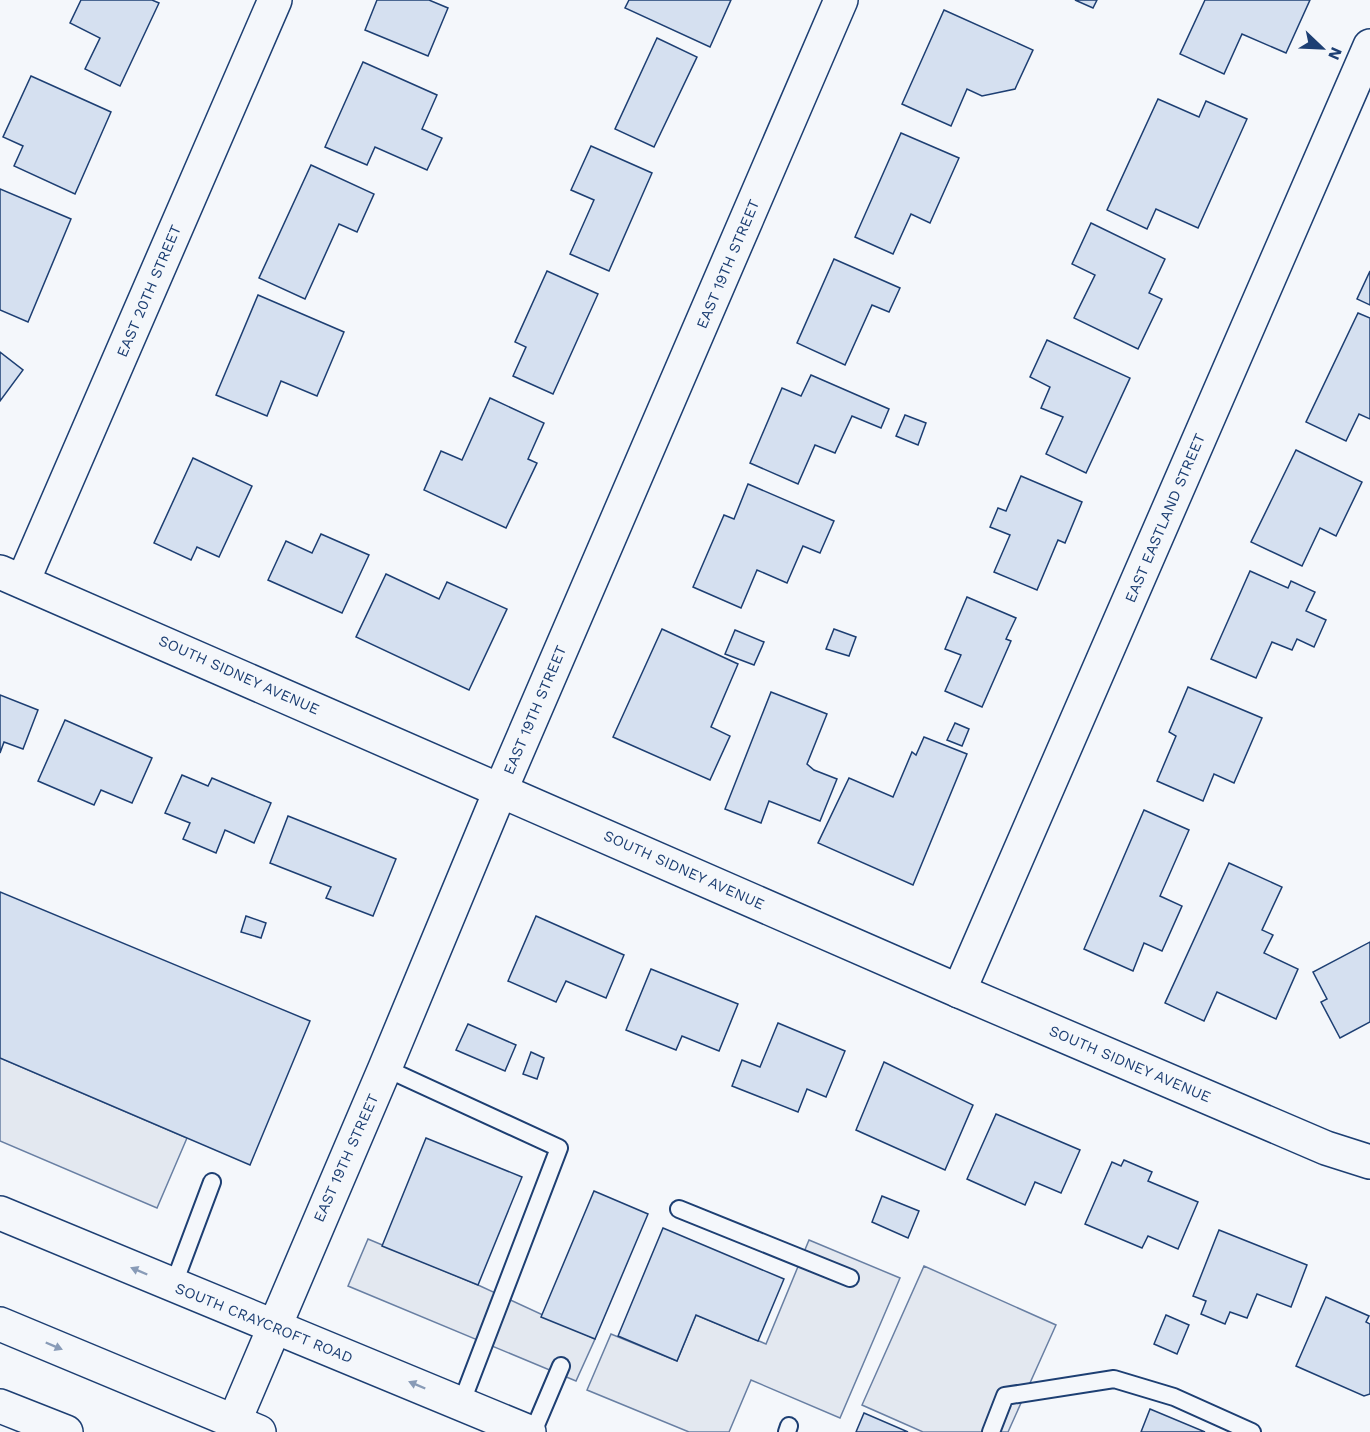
<svg xmlns="http://www.w3.org/2000/svg" width="1370" height="1432" font-family="'Work Sans',sans-serif">
<style>
.parking{fill:#e3e8f0;stroke:#687fa3;stroke-width:1.5}
.building{fill:#d5e0f0;stroke:#1d3f73;stroke-width:1.5}
.lines{fill:none;stroke-linecap:round;stroke-linejoin:round}
.lane-casing{stroke:#1d3f73;stroke-width:20}
.street-casing{stroke:#1d3f73;stroke-width:36}
.secondary-casing{stroke:#1d3f73;stroke-width:36}
.lane{stroke:#f4f7fb;stroke-width:16}
.street{stroke:#f4f7fb;stroke-width:33}
.secondary{stroke:#f4f7fb;stroke-width:33}
.oneway{fill:#889bb7}
.labels{text-anchor:middle;stroke-width:4.5;stroke-linejoin:round;paint-order:stroke}
.street-label{font-size:15px;fill:#1d3f73;stroke:#f4f7fb}
</style>
<rect width="100%" height="100%" fill="#f4f7fb"/>
<g class="parking">
<path d="M0,1058L187,1138L157,1208L0,1141Z"/>
<path d="M368,1239L478,1285L595,1339L576,1381L348,1286Z"/>
<path d="M809,1240L900,1278L840,1418L751,1380L729,1432H689L587,1390L611,1334L677,1361L696,1315L766,1344Z"/>
<path d="M924,1266L1056,1325L1008,1432H923L862,1405Z"/>
</g>
<g class="building">
<path d="M81,0H152L159,3L120,86L85,69L100,38L70,23Z"/>
<path d="M377,0H429L448,8L428,56L365,30Z"/>
<path d="M629,0H731L710,47L625,8Z"/>
<path d="M1075,0H1097L1093,8Z"/>
<path d="M1205,0H1310L1286,53L1242,34L1224,74L1180,54Z"/>
<path d="M944,10L1033,50L1015,89L982,96L967,89L951,126L902,104Z"/>
<path d="M657,38L697,57L654,147L615,129Z"/>
<path d="M363,62L437,95L422,129L442,138L427,170L375,147L367,165L325,147Z"/>
<path d="M31,76L111,112L75,194L14,166L23,146L3,137Z"/>
<path d="M1158,99L1199,117L1206,101L1247,119L1198,228L1156,209L1147,229L1107,210Z"/>
<path d="M901,133L959,158L930,223L911,214L893,254L855,237Z"/>
<path d="M591,146L652,173L609,271L570,254L594,200L571,190Z"/>
<path d="M311,165L374,194L357,232L339,224L305,299L259,278Z"/>
<path d="M0,189L71,219L28,322L0,310Z"/>
<path d="M1091,223L1165,259L1149,293L1162,299L1138,349L1074,318L1095,275L1072,264Z"/>
<path d="M834,259L900,288L889,312L872,305L845,365L797,343Z"/>
<path d="M547,271L598,294L553,394L513,376L526,347L515,342Z"/>
<path d="M1370,271V305L1357,299Z"/>
<path d="M258,295L344,332L317,396L281,381L267,416L216,395Z"/>
<path d="M1358,313L1370,318V419L1359,414L1346,441L1306,422Z"/>
<path d="M1047,340L1130,378L1086,473L1046,454L1063,417L1041,408L1050,387L1030,377Z"/>
<path d="M0,352L23,370L0,401Z"/>
<path d="M811,375L889,409L881,428L852,416L835,453L815,445L798,484L750,463L782,388L801,396Z"/>
<path d="M490,398L544,423L528,459L537,463L506,528L424,490L441,451L462,460Z"/>
<path d="M905,415L926,423L918,445L896,436Z"/>
<path d="M1296,450L1362,482L1336,536L1320,528L1302,566L1251,542Z"/>
<path d="M193,458L252,486L219,557L197,547L191,560L154,543Z"/>
<path d="M1021,476L1082,502L1065,543L1058,540L1037,590L994,572L1010,535L990,527L998,508L1006,511Z"/>
<path d="M748,484L834,521L820,553L803,546L787,583L757,570L741,608L693,587L724,515L734,519Z"/>
<path d="M321,534L369,555L342,613L268,580L286,541L312,553Z"/>
<path d="M1250,571L1288,588L1291,581L1315,592L1306,611L1326,620L1314,647L1297,639L1292,650L1272,642L1256,678L1211,659Z"/>
<path d="M386,574L439,599L447,582L507,609L469,690L356,637Z"/>
<path d="M967,597L1016,618L1006,639L1011,641L982,707L945,691L961,655L945,649Z"/>
<path d="M662,629L738,664L711,727L730,736L710,780L613,737Z"/>
<path d="M834,629L856,637L849,656L826,649Z"/>
<path d="M735,630L764,642L754,665L725,654Z"/>
<path d="M1188,687L1262,718L1234,783L1214,774L1203,801L1157,781L1176,736L1169,732Z"/>
<path d="M771,692L827,714L807,764L814,770L837,779L820,821L769,801L761,823L725,809Z"/>
<path d="M0,695L38,710L23,749L4,742L0,753Z"/>
<path d="M65,720L152,758L132,803L101,790L94,805L38,781Z"/>
<path d="M955,723L969,729L962,746L947,740Z"/>
<path d="M924,737L967,754L913,885L818,843L849,778L893,797L912,752L916,755Z"/>
<path d="M182,775L208,786L212,778L271,803L254,843L225,830L216,853L183,839L190,823L165,813Z"/>
<path d="M1144,810L1189,830L1160,896L1182,906L1162,951L1144,943L1133,971L1084,949Z"/>
<path d="M288,816L396,859L373,916L326,898L331,887L270,863Z"/>
<path d="M1229,863L1282,887L1262,930L1273,935L1264,953L1298,969L1276,1019L1217,992L1204,1021L1165,1003Z"/>
<path d="M0,892L310,1021L250,1165L0,1058Z"/>
<path d="M246,916L266,923L261,938L241,932Z"/>
<path d="M536,916L624,955L606,998L566,981L556,1002L508,981Z"/>
<path d="M1370,942V1022L1340,1038L1321,1002L1327,999L1313,972Z"/>
<path d="M651,969L738,1004L719,1051L682,1036L676,1050L626,1030Z"/>
<path d="M778,1023L845,1051L826,1097L807,1089L798,1112L732,1086L742,1060L760,1067Z"/>
<path d="M468,1024L516,1045L505,1071L456,1050Z"/>
<path d="M531,1052L544,1058L537,1079L523,1074Z"/>
<path d="M884,1062L973,1105L945,1170L856,1130Z"/>
<path d="M996,1114L1080,1150L1061,1193L1035,1182L1025,1205L967,1179Z"/>
<path d="M426,1138L522,1177L478,1285L382,1246Z"/>
<path d="M1124,1160L1152,1172L1148,1181L1198,1202L1178,1249L1148,1236L1142,1248L1085,1224L1112,1162L1121,1166Z"/>
<path d="M594,1191L648,1214L595,1339L541,1317Z"/>
<path d="M882,1196L919,1211L908,1238L872,1222Z"/>
<path d="M663,1228L784,1279L758,1341L696,1315L677,1361L618,1336Z"/>
<path d="M1219,1230L1307,1265L1291,1307L1257,1294L1247,1318L1230,1312L1225,1324L1201,1314L1206,1301L1193,1296Z"/>
<path d="M1326,1297L1369,1316L1366,1322L1370,1324V1394L1364,1396L1296,1366Z"/>
<path d="M1166,1315L1189,1325L1177,1354L1154,1344Z"/>
<path d="M1150,1409L1205,1432H1141Z"/>
<path d="M864,1413L908,1432H856Z"/>
</g>
<g class="lines">
<g class="lane-casing">
<g id="lane">
<path d="M385,1068L559,1148L461,1404"/>
<path d="M679,1209L850,1278"/>
<path d="M173,1286L212,1182"/>
<path d="M533,1432L561,1366"/>
<path d="M787,1432L789,1426"/>
<path d="M991,1432L1005,1396L1114,1379L1174,1397L1252,1432"/>
</g>
</g>
<g class="street-casing">
<g id="street">
<path d="M0,572L959,991L1326,1148L1370,1162"/>
<path d="M23,581L275,0"/>
<path d="M959,991L1370,46"/>
<path d="M0,1406L66,1432"/>
<path d="M234,1422L385,1068L501,789L841,0"/>
</g>
</g>
<g class="secondary-casing">
<g id="secondary">
<path d="M0,1213L529,1432"/>
<path d="M0,1324L259,1432"/>
</g>
</g>
<use href="#lane" class="lane"/>
<use href="#street" class="street"/>
<use href="#secondary" class="secondary"/>
</g>
<defs><path id="oneway-solid" d="M-6-.8H1V-3.2L6.5 0L1 3.2V.8H-6Z" transform="scale(1.5)"/></defs>
<g class="oneway">
<use href="#oneway-solid" transform="translate(139 1271) rotate(-157)"/>
<use href="#oneway-solid" transform="translate(54 1346) rotate(23)"/>
<use href="#oneway-solid" transform="translate(417 1385) rotate(-157)"/>
</g>
<g class="labels">
<g class="street-label">
<text transform="translate(728 264) rotate(-67)" y="5">EAST 19TH STREET</text>
<text transform="translate(149 291) rotate(-67)" y="5">EAST 20TH STREET</text>
<text transform="translate(1165 518) rotate(-67)" y="5">EAST EASTLAND STREET</text>
<text transform="translate(239 675) rotate(24)" y="5">SOUTH SIDNEY AVENUE</text>
<text transform="translate(535 710) rotate(-67)" y="5">EAST 19TH STREET</text>
<text transform="translate(684 870) rotate(24)" y="5">SOUTH SIDNEY AVENUE</text>
<text transform="translate(1130 1064) rotate(23)" y="5">SOUTH SIDNEY AVENUE</text>
<text transform="translate(346 1158) rotate(-66)" y="5">EAST 19TH STREET</text>
<text transform="translate(264 1323) rotate(22)" y="5">SOUTH CRAYCROFT ROAD</text>
</g>
</g>
<g transform="translate(1322 48) rotate(113)" stroke="#f4f7fb" stroke-width="4.5" paint-order="stroke">
<path d="M0-4.5L10 22L0 15L-10 22Z" fill="#1d3f73"/>
<text y="-9" font-size="16" font-weight="bold" text-anchor="middle" fill="#1d3f73">N</text>
</g>
</svg>
